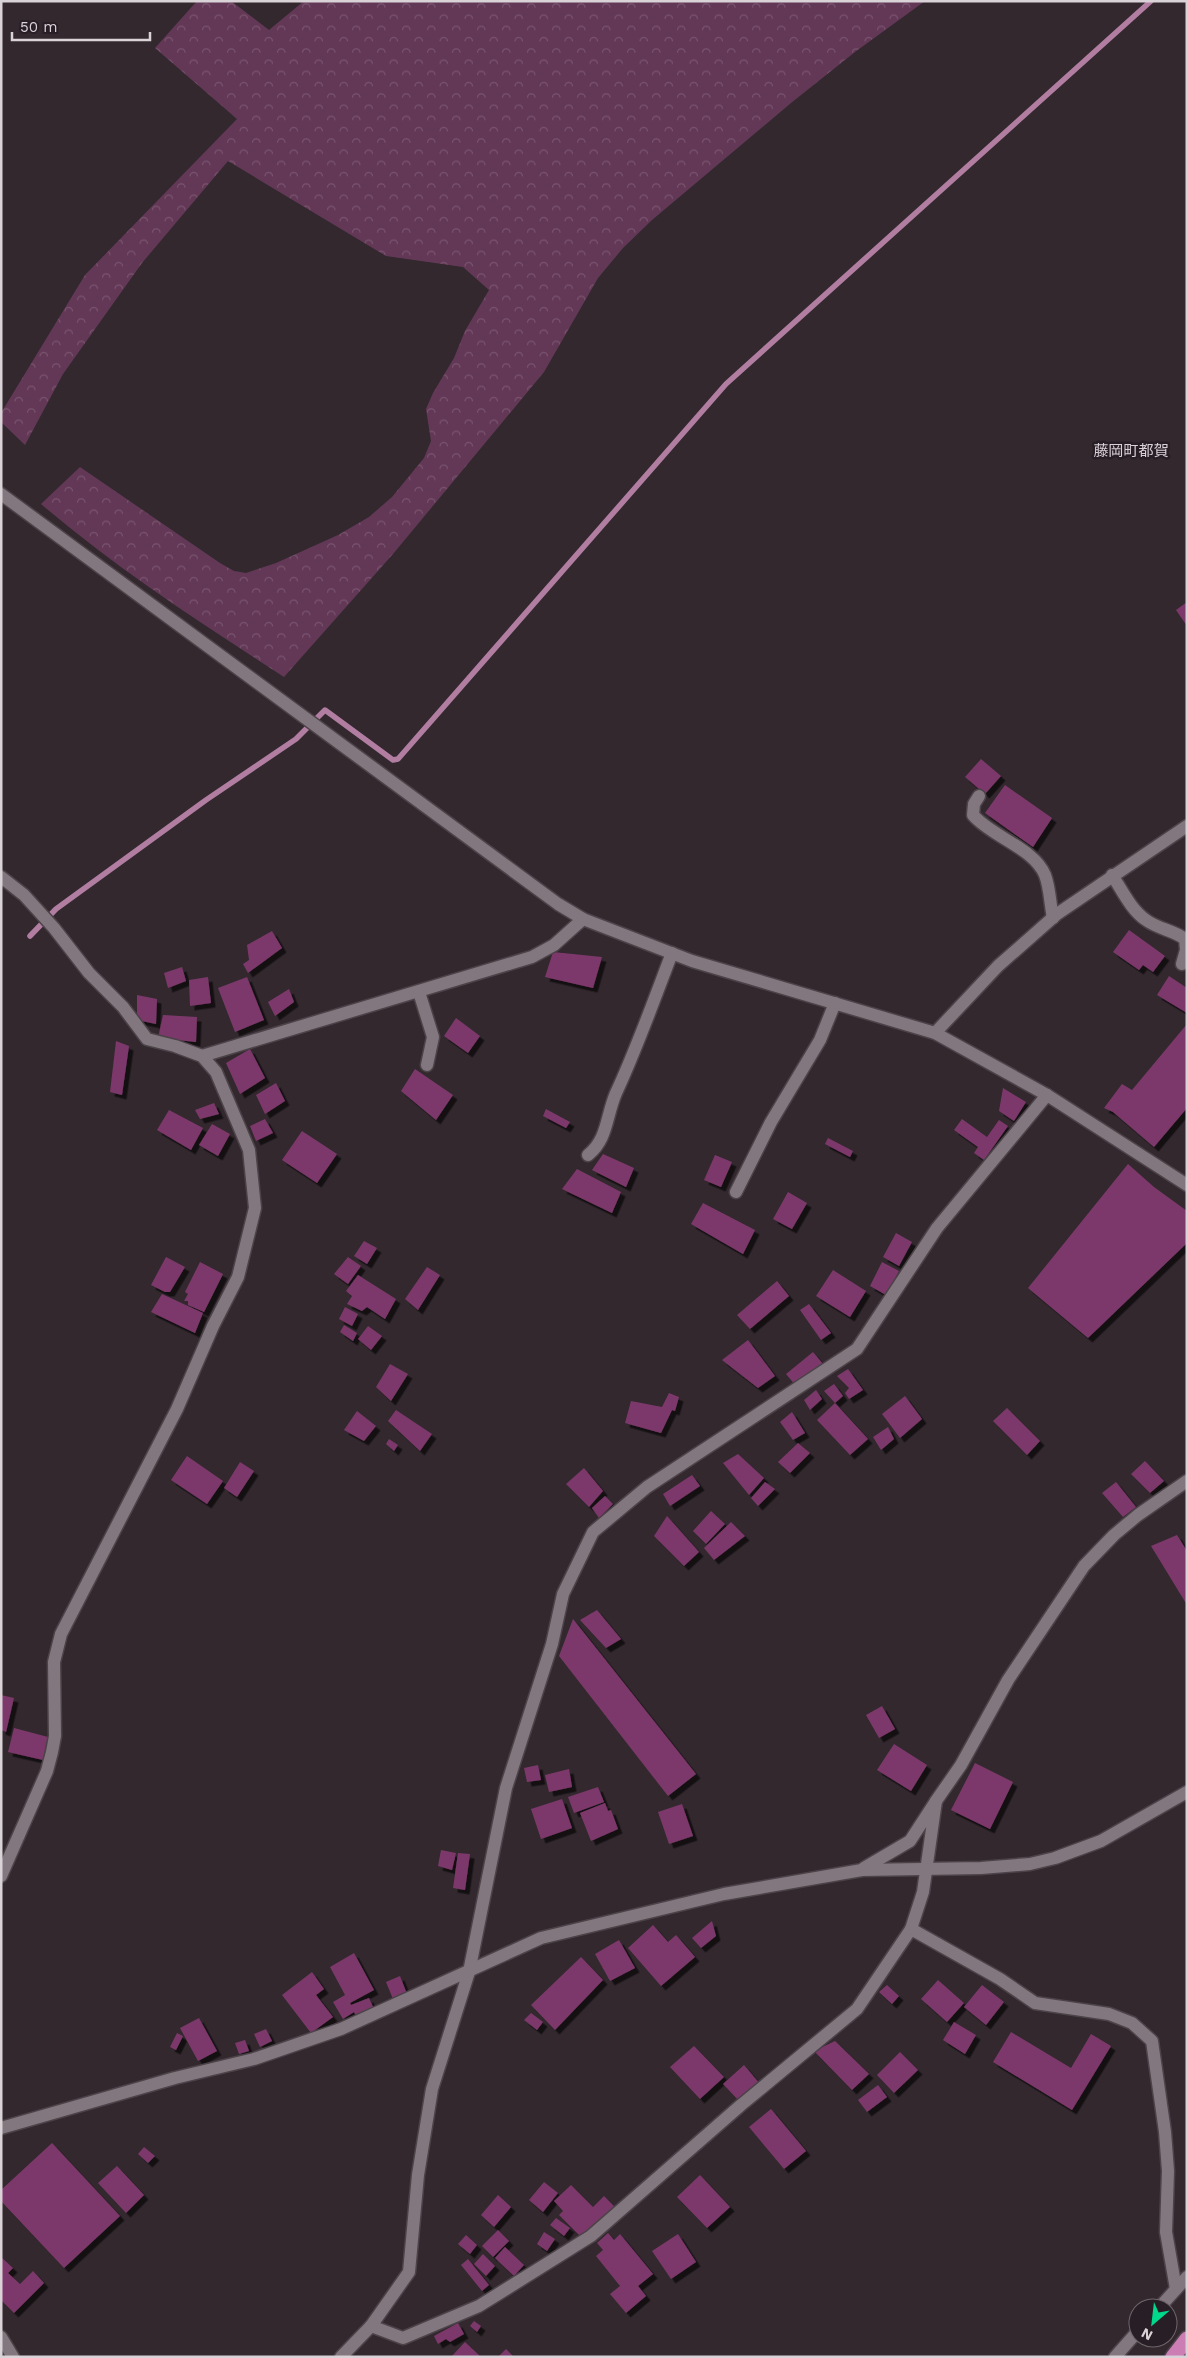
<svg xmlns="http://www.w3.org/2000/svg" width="1188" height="2358" font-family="'Work Sans','Noto Sans JP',sans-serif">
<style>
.forest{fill:url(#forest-crowns)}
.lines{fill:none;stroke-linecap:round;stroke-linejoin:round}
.stream{stroke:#b17ea2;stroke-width:5.5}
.building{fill:#7c396a;filter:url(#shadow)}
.minor-casing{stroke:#4c4349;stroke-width:15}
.highway-casing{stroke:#4c4349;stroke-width:18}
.minor{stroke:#83777f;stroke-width:12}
.highway{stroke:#cc7db4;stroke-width:15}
.labels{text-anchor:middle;stroke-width:5;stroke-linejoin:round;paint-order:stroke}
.quarter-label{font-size:15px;fill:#d9d2d7;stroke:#281e25}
</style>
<defs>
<pattern id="forest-crowns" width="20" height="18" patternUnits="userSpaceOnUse" patternTransform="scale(1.25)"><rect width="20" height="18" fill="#633857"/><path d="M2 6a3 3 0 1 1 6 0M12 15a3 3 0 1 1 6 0" fill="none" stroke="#79546e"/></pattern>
<filter id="shadow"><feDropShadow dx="4.5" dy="4.5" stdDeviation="0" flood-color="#0009"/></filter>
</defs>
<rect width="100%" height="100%" fill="#32282e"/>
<path class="forest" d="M197,1H231L269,30L304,1H925L855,52L791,103L652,220L623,248L598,278L544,372L393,554L284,677C201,623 117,569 41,504L80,467L220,563L234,571L246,573L276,563L338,535L369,517L392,497L424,458L431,441L426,409L433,393L454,358L465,331L489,290L463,267L386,256L228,161L142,263L63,374L25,445L1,422V413L85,275L237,119L155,48Z"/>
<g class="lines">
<path class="stream" d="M30,936L56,909L206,800L296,739L325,710L393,760L398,759L726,384L1151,1"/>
</g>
<g class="building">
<path d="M1187,602V626L1176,610Z"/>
<path d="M981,759L1001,776L985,794L965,777Z"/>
<path d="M1005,785L1052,818L1033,847L985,813Z"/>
<path d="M1129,930L1165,956L1153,972L1143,965L1139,970L1113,952Z"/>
<path d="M272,931L282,948L248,973L243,964L249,960L247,945Z"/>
<path d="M553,952L602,957L593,988L545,977Z"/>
<path d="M182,967L186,981L168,988L164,973Z"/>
<path d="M1169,976L1187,988V1013L1157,995Z"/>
<path d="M208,977L211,1003L190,1006L189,980Z"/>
<path d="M247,977L264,1020L235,1032L218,988Z"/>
<path d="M289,989L294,1002L275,1016L268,1002Z"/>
<path d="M137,995L157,999L156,1024L137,1020Z"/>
<path d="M163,1015L197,1017L196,1042L158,1038Z"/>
<path d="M456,1018L480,1036L468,1053L444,1036Z"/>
<path d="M1187,1024V1108L1154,1147L1113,1112L1104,1108L1122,1084L1132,1090Z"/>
<path d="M116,1041L129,1046L122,1095L110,1092Z"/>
<path d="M250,1049L265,1078L240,1094L226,1063Z"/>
<path d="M415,1069L453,1095L436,1120L401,1091Z"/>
<path d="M276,1083L285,1101L265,1114L256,1095Z"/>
<path d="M1003,1088L1026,1102L1014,1121L999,1111Z"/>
<path d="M214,1103L219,1114L200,1119L195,1110Z"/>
<path d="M546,1109L570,1122L566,1128L543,1116Z"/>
<path d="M169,1110L203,1128L191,1150L157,1130Z"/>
<path d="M265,1119L273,1133L256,1141L250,1126Z"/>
<path d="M962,1119L987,1137L999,1120L1008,1126L984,1160L974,1153L978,1147L954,1130Z"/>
<path d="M212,1124L230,1134L218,1156L199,1145Z"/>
<path d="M302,1131L337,1154L317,1183L282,1160Z"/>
<path d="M828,1138L853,1151L850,1157L825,1144Z"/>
<path d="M603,1154L634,1168L626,1187L592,1170Z"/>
<path d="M715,1155L732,1162L721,1187L704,1180Z"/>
<path d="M1128,1164L1154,1187L1187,1211V1243L1088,1338L1028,1288Z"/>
<path d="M577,1169L621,1192L612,1213L562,1189Z"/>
<path d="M788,1192L807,1203L792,1229L773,1219Z"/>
<path d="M703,1203L755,1230L743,1254L691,1224Z"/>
<path d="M896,1233L912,1242L899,1266L883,1257Z"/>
<path d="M364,1241L377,1248L367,1264L354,1256Z"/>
<path d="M166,1257L185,1267L170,1292H165L151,1285Z"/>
<path d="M348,1257L361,1266L348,1284L334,1274Z"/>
<path d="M200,1262L223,1274L204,1312L188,1305V1301H184L188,1294L185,1292Z"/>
<path d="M882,1262L899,1271L886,1295L870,1286Z"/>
<path d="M427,1267L440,1275L418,1310L405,1299Z"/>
<path d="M833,1270L866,1291L850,1317L816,1296Z"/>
<path d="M358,1275L396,1299L385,1319L367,1307L362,1311L347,1304L352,1296L346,1291Z"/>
<path d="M777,1281L789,1296L750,1329L737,1315Z"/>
<path d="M162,1294L203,1313L195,1333L151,1312Z"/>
<path d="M809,1304L831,1333L821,1340L800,1310Z"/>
<path d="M345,1307L358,1314L352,1326L339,1319Z"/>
<path d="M344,1325L357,1333L353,1341L340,1332Z"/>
<path d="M368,1326L382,1336L371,1350L358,1339Z"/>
<path d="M748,1340L775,1376L758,1388L722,1360Z"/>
<path d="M813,1352L823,1364L796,1386L786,1374Z"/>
<path d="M390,1364L408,1374L391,1401L376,1387Z"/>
<path d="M848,1369L863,1390L849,1399L845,1393L849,1388L837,1376Z"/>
<path d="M834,1384L843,1396L835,1403L824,1391Z"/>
<path d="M816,1390L822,1399L810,1410L804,1400Z"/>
<path d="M669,1393L679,1397L675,1411L672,1410L661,1433L625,1423L631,1401L662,1407Z"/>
<path d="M905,1396L922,1419L900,1438L882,1414Z"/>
<path d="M835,1403L868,1439L850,1455L817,1420Z"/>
<path d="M1007,1408L1040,1441L1027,1455L993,1421Z"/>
<path d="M396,1410L432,1434L420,1451L388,1421Z"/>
<path d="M357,1411L376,1426L364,1441L344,1430Z"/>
<path d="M792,1412L805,1433L793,1440L780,1422Z"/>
<path d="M888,1427L894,1439L881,1450L873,1437Z"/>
<path d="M389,1439L398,1445L394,1451L386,1444Z"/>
<path d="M798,1443L810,1453L790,1473L778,1462Z"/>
<path d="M738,1454L764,1478L749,1495L723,1463Z"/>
<path d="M187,1456L223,1481L207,1504L171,1480Z"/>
<path d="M1145,1461L1164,1481L1150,1493L1131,1474Z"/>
<path d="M240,1462L254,1471L237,1497L224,1488Z"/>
<path d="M584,1468L603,1491L589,1507L566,1484Z"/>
<path d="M692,1475L700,1486L670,1506L663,1494Z"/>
<path d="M765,1482L775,1489L758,1506L751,1498Z"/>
<path d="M1116,1482L1136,1507L1123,1517L1102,1493Z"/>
<path d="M605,1496L613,1504L599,1518L592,1508Z"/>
<path d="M711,1511L725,1524L706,1544L693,1531Z"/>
<path d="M667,1516L699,1552L684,1566L654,1536Z"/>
<path d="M731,1522L745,1536L714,1560L704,1548Z"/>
<path d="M1177,1535L1187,1551V1605L1151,1546Z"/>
<path d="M597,1610L621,1639L606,1648L580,1620Z"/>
<path d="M573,1619L696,1774L668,1796L559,1656Z"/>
<path d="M1,1695L14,1698L6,1732L1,1730Z"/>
<path d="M882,1706L895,1729L879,1738L866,1715Z"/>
<path d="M14,1728L48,1737L43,1760L8,1752Z"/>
<path d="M894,1744L927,1765L911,1791L877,1770Z"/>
<path d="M975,1763L1013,1782L990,1829L951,1810Z"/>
<path d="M538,1765L541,1780L527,1782L524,1768Z"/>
<path d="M569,1769L572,1787L549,1792L545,1775Z"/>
<path d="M598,1787L604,1802L574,1813L568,1797Z"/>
<path d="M562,1799L572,1828L541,1839L531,1809Z"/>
<path d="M605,1803L608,1811L611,1810L618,1829L591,1841L580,1813Z"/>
<path d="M682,1804L693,1836L669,1844L658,1812Z"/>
<path d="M441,1850L456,1853L452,1870L438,1866Z"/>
<path d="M458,1853L470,1854L465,1890L453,1888Z"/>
<path d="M712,1921L716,1936L701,1948L692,1938Z"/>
<path d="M653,1925L668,1942L676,1935L695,1957L661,1986L628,1948Z"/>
<path d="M619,1940L635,1968L610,1981L595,1954Z"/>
<path d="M354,1953L374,1990L350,2003L351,2005L369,1998L374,2009L356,2016L354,2012L343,2019L333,2002L345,1995L330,1967Z"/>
<path d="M581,1957L603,1980L555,2030L531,2005Z"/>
<path d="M312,1972L324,1989L316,1995L333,2017L311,2033L282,1995Z"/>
<path d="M400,1976L407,1994L393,1999L386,1982Z"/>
<path d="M938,1980L964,2003L947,2022L921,1999Z"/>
<path d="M887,1985L899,1996L892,2004L879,1992Z"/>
<path d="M982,1985L1004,2002L986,2025L964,2007Z"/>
<path d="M531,2013L543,2022L537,2030L524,2020Z"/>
<path d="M199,2018L217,2051L198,2061L180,2028Z"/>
<path d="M954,2022L976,2035L965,2054L943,2040Z"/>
<path d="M266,2029L272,2041L260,2047L254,2034Z"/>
<path d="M1011,2032L1071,2068L1091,2034L1111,2046L1072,2110L993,2062Z"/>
<path d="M177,2033L183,2036L176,2050L170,2047Z"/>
<path d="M245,2040L249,2051L239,2054L235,2043Z"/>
<path d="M835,2041L869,2074L852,2090L814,2051Z"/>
<path d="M694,2046L724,2077L700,2099L670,2067Z"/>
<path d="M900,2052L918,2070L894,2093L877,2075Z"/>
<path d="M744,2065L760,2084L740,2102L723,2084Z"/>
<path d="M878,2085L887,2097L867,2112L858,2100Z"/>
<path d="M771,2109L806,2151L784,2169L749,2127Z"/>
<path d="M52,2143L120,2216L64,2268L1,2201V2190Z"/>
<path d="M144,2147L155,2156L148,2163L138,2154Z"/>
<path d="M117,2166L144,2195L126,2213L98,2183Z"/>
<path d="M700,2175L730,2207L707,2228L677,2197Z"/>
<path d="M544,2182L558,2193L543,2212L529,2200Z"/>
<path d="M571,2185L593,2207L604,2196L615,2207L583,2239L559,2215L563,2211L554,2201Z"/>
<path d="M498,2195L511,2207L494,2227L481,2215Z"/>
<path d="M556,2218L570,2228L564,2236L550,2225Z"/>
<path d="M498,2230L509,2241L493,2257L482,2246Z"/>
<path d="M544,2232L555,2239L547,2251L537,2244Z"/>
<path d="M608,2233L614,2240L620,2234L653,2274L638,2286L646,2296L626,2313L610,2294L620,2286L596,2256L603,2250L597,2243Z"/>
<path d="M678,2234L696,2262L671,2279L652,2251Z"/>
<path d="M466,2235L477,2245L470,2254L458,2244Z"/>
<path d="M505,2247L524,2265L514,2276L495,2258Z"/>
<path d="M483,2254L495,2266L486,2276L474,2264Z"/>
<path d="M1,2257L13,2268L8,2273L20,2284L33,2271L44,2283L14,2313L1,2300Z"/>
<path d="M468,2259L489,2285L482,2291L461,2265Z"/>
<path d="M474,2321L481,2326L477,2332L470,2326Z"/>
<path d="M458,2323L464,2334L450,2342L446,2339L438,2344L434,2336Z"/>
<path d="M465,2342L481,2357H451Z"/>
<path d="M506,2349L514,2357H498Z"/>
</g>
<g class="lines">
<g class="minor-casing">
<g id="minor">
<path d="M1,494L558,904L583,919L692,961L935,1033L1047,1095L1187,1185"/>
<path d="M979,796L974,804L973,815C992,837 1034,848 1045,875C1050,888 1050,904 1053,918"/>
<path d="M1112,875C1122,890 1131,910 1146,920C1158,929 1173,930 1185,939L1186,950L1182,964"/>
<path d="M1,877L24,895L54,928L89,973L123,1007L147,1039L175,1046L202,1056L216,1072L249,1150L255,1208L238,1277L213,1326L177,1409L61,1634L54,1662L55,1736L52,1752L47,1771L1,1876"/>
<path d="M419,992L433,1037L427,1065"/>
<path d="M935,1033L998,966L1057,914L1187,826"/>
<path d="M202,1056L532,957L554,945L583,919"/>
<path d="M588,1155C608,1139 606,1116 616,1093C637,1048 654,1000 672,953"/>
<path d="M736,1192L771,1122L820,1040L835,1003"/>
<path d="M936,1801L961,1765L1008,1680L1084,1566L1114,1535L1138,1515L1187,1481"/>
<path d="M911,1929L1000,1979L1035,2003L1109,2014L1132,2023L1152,2041L1165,2132L1168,2171L1166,2232L1176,2289"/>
<path d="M1,2128L175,2078L254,2059L341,2029L541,1938L724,1894L862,1870L981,1868L1030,1864L1055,1858L1101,1841L1187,1792"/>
<path d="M1159,2308L1187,2277"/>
<path d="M371,2326L403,2338L479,2306L591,2236L741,2105L857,2009L911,1929L923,1892L936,1801L910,1841L864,1868"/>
<path d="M1,2337L13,2357"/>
<path d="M341,2357L371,2326L409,2272L418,2175L432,2089L469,1972L506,1788L552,1644L563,1594L593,1532L647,1487L857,1349L937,1228L1047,1095"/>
<path d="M1115,2357L1138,2331"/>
</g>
</g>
<g class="highway-casing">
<path id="highway" d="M1173,2357L1187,2339"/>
</g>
<use href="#minor" class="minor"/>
<use href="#highway" class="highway"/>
</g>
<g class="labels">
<g class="quarter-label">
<text x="1131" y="456">藤岡町都賀</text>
</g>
</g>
<rect width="1188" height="2358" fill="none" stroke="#d9d2d7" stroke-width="5"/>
<g transform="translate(1153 2323) rotate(208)"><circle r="24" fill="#281e25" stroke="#6f666c"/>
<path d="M0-4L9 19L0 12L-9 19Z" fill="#00d98c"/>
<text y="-8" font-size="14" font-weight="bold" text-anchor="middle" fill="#d9d2d7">N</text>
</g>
<path d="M12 32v8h138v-8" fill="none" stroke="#d9d2d7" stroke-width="2.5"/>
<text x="20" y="32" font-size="15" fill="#d9d2d7" stroke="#281e25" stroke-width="4" paint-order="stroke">50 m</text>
</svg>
